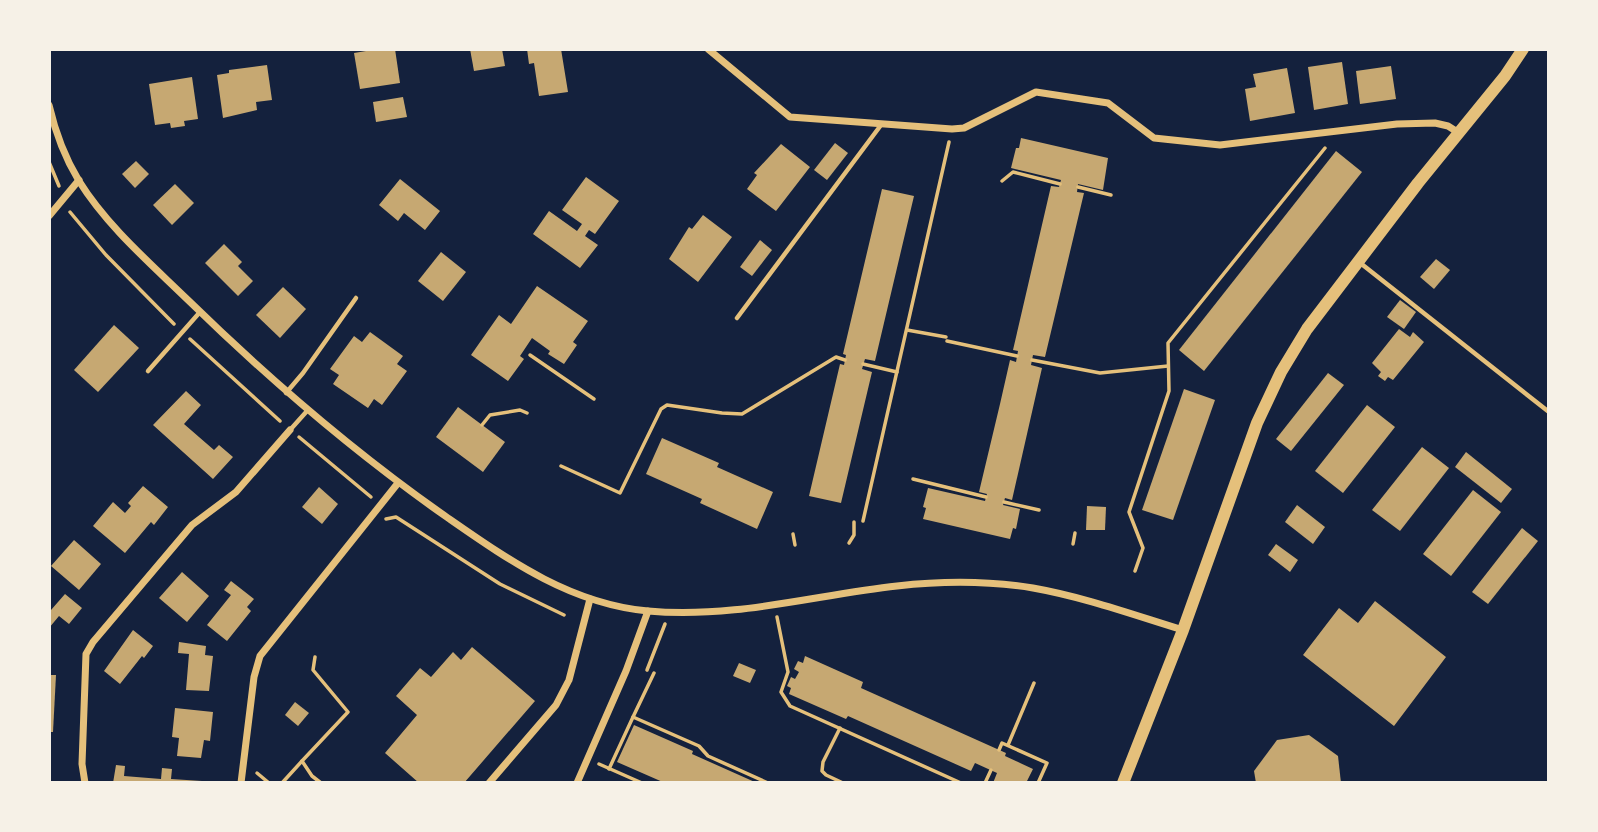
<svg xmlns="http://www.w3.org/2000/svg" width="1598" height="832" font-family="Barlow,sans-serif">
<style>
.building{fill:#c6a872}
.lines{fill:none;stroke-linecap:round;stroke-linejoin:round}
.path{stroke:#e5c07b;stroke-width:3.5}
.service{stroke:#e5c07b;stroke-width:4.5}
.minor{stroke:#e5c07b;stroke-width:7}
.tertiary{stroke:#e5c07b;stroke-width:12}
</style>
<rect width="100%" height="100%" fill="#14213d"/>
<g class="building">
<path d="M378,49H395L400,83L360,89L354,53Z"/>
<path d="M470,49H502L505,66L474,71Z"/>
<path d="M527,49H561L568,92L539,96L534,63L529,64Z"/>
<path d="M1342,62L1348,104L1314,110L1308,67Z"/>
<path d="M267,65L272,100L256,102L257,110L223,118L217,75L229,73V70Z"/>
<path d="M1391,66L1396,99L1360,104L1356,71Z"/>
<path d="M1287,68L1295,113L1250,121L1245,89L1256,87L1253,74Z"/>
<path d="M192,77L198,119L184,121L185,126L171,128L170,123L155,125L149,84Z"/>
<path d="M403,97L407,117L376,122L373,102Z"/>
<path d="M1021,138L1108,158L1103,190L1078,184L1077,192L1084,193L1045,357L1033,355L1031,365L1042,368L1012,500L1005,498L1003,505L1020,509L1016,529L1013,528L1010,539L923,519L926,508L923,507L928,488L985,501L986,497L987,494L979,492L1000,404L1010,360L1016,362L1018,351L1013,350L1051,186L1059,187L1061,180L1011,168L1016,148H1019Z"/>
<path d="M835,143L848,153L827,180L814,170Z"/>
<path d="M781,144L810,167L776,211L747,189L757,175L754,173Z"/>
<path d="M1336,151L1362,172L1204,371L1179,350Z"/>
<path d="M136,161L149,174L135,188L122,174Z"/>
<path d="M586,177L619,201L595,234L589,230L585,236L598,245L580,268L533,234L549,211L577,231L582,224L562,210Z"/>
<path d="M400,179L440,211L425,230L404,213L398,221L379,205Z"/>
<path d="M175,184L194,203L172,225L153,205Z"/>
<path d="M882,189L914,196L875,361L865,359L862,369L872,372L841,503L809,496L840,364L844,365L846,355L843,354Z"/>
<path d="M703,215L732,237L698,282L669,259L689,227L692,229Z"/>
<path d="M760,240L772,250L752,276L740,267Z"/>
<path d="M224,244L242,262L238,266L253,281L238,296L205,263Z"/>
<path d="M441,252L466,272L443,301L418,281Z"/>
<path d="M1436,259L1450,270L1434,289L1420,277Z"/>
<path d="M537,286L588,321L573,342L577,345L564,364L548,354L550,351L532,338L520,356L524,359L508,381L471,355L499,315L511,324Z"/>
<path d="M283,287L306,309L280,338L256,315Z"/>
<path d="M1400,300L1416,312L1404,329L1387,317Z"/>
<path d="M114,325L139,348L98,392L74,370Z"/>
<path d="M1399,329L1410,337L1413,332L1424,342L1393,380L1388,377L1385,381L1378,376L1381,372L1372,363Z"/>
<path d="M370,332L403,356L397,364L407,371L382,405L374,399L368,408L333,384L339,375L330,369L354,336L362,342Z"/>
<path d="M1328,373L1344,385L1291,451L1276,439Z"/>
<path d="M1184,389L1215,400L1173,520L1142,510Z"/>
<path d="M186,391L201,405L184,424L214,450L219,445L233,457L213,479L153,425Z"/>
<path d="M1367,405L1395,427L1343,493L1315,471Z"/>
<path d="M458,407L505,442L483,472L436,437Z"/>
<path d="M662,438L719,463L717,467L773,492L757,529L700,503L702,499L646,474Z"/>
<path d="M1422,447L1449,468L1400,531L1372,510Z"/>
<path d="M1466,452L1512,489L1501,503L1455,467Z"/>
<path d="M143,486L168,507L154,525L151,522L125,553L93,526L113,502L125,513L131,506L128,503Z"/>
<path d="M319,487L338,504L322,524L302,507Z"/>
<path d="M1473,490L1501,512L1451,576L1423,554Z"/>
<path d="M1297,505L1325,527L1313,544L1285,522Z"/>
<path d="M1087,506L1106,507L1105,530H1086Z"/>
<path d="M1522,528L1538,541L1488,604L1472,592Z"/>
<path d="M74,540L101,564L79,590L51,566Z"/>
<path d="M1276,544L1298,560L1290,572L1268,555Z"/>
<path d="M182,572L209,596L187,622L159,598Z"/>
<path d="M231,581L254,599L247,607L251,611L227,641L207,625L231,595L224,590Z"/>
<path d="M65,594L82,608L69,624L59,616L49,628V608L51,610Z"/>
<path d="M1375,601L1446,657L1394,726L1303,655L1339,608L1358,623Z"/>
<path d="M133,630L153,646L144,658L142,656L120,684L104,671Z"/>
<path d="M179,642L206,646L205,655L213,656L209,691L186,690L189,654L178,653Z"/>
<path d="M472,647L535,701L464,783H419L385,753L417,715L396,696L420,668L431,677L453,652L461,660Z"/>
<path d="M805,656L863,682L861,688L1006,753L1005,756L1033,769L1026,783H993L997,773L975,763L971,771L848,716L846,719L789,694L791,688L787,686L791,677L795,679L799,672L794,669L798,661L803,663Z"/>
<path d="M739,663L756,670L750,683L733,676Z"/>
<path d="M49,675H56L53,732H49Z"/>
<path d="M295,702L309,713L298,726L285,715Z"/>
<path d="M175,708L213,712L210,741L204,740L201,758L177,756L179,738L172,737Z"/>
<path d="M634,725L693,751L692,754L757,783H665L617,762Z"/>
<path d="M1309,735L1338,756L1341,783H1256L1254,771L1277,740Z"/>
<path d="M116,765L125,766L124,776L161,779L162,768L172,769L171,779L202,781V783H113Z"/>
</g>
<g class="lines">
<g class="path">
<path d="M49,162L59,186"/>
<path d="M1002,181L1013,172L1060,184"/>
<path d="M1078,187L1111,195"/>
<path d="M70,212L106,255L174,324"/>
<path d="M907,330L946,337"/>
<path d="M190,339L280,421"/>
<path d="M947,341L1017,356"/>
<path d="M530,355L594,399"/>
<path d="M1032,360L1100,373L1168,366"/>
<path d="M863,364L897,372"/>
<path d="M482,425L490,415L520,410L527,413"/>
<path d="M299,437L371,497"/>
<path d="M561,466L620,493L661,409L667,405L722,413L742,414L836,357L845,360"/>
<path d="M913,479L986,497"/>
<path d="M1004,502L1039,510"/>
<path d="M386,519L396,517L500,584L564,615"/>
<path d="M863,521L949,142"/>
<path d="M793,534L795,545"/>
<path d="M849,543L854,535V522"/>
<path d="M1073,544L1075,533"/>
<path d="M1135,571L1143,548L1129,512L1169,391L1168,343L1325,148"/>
<path d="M777,617L788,672L781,692L790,706L961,783"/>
<path d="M315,657L313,670L348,712L302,761L312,776L321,783"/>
<path d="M647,670L665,624"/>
<path d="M654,673L633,717L699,746L708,756L768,783"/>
<path d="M840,728L823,762L822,771L826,775L843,783"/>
<path d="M1008,745L1034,683"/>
<path d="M999,750L1002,743L1047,763L1038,783"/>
<path d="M599,764L642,783"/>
<path d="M609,769L633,717"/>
<path d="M257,773L269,783"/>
<path d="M282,783L302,761"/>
<path d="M985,783L991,770"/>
</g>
<g class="service">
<path d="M1359,262L1549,412"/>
<path d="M737,318L881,125"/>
<path d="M148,371L200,312"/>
<path d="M286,393L303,373L356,298"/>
<path d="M290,430L307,411"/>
</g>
<g class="minor">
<path d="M708,49L790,117L952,129L964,128L1036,92L1108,103L1154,138L1220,145L1397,124L1435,123L1448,126L1459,133"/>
<path d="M49,105C55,131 65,158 79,181C107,226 150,263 188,300C270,380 355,453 448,518C510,561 571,604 648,611C733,619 815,595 897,586C941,581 990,581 1033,588C1084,597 1134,615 1183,630"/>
<path d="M49,216L79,180"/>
<path d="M85,783L82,764L86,654L93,642L192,525L236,492L290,430"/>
<path d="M241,783L254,677L260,656L398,483"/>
<path d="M489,783L556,705L569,680L590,599"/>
<path d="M577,783L626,671L648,611"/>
</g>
<path class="tertiary" d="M1123,783L1183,630L1257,423L1281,372L1307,329L1418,183L1505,76L1523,49"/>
</g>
<rect width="1598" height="832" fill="none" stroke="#f6f1e7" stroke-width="102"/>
</svg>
